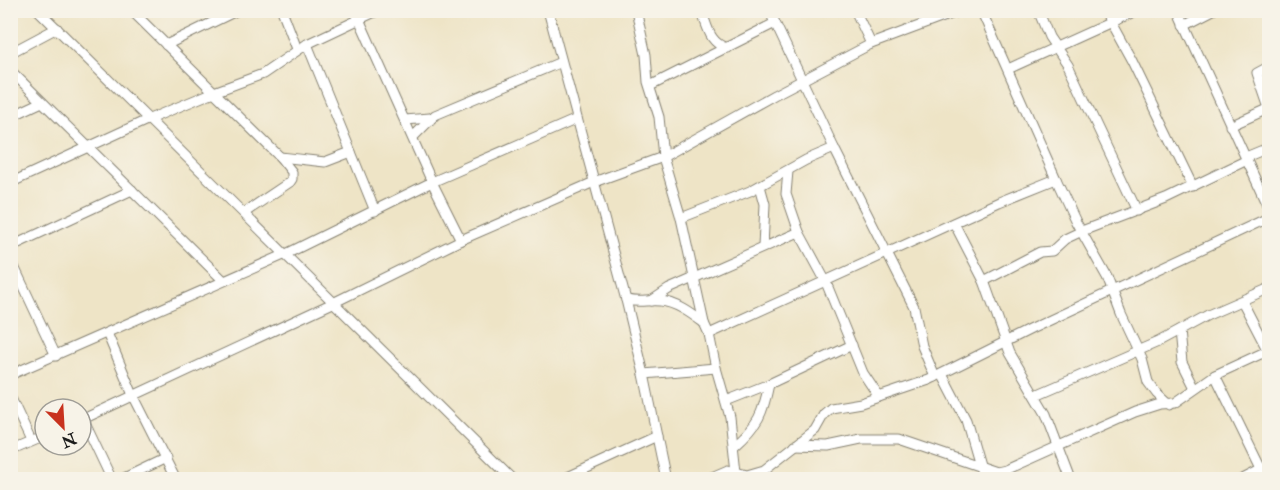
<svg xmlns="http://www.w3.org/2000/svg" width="1280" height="490" font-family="'IM FELL Double Pica',serif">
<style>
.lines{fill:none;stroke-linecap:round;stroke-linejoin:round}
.street-casing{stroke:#858071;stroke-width:11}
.street{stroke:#fff;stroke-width:9}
</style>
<rect width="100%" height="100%" fill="#f7f3e8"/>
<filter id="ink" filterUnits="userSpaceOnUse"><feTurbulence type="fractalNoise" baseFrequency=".0167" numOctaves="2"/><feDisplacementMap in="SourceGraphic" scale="12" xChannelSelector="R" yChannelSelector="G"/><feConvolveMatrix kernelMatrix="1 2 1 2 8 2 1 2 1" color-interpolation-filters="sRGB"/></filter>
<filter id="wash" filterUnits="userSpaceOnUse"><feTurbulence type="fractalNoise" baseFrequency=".008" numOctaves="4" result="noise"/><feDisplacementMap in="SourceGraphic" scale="24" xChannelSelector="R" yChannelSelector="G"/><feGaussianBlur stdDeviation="1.35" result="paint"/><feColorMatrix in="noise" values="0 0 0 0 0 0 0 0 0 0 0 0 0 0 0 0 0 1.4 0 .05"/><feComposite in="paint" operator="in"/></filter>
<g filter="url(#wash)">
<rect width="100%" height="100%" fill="#eee4c6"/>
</g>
<g filter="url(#ink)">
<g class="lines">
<g class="street-casing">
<g id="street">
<path d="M38,10L513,480"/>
<path d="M282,10L297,49"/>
<path d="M355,10L432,182L461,240"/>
<path d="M548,10L626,300L644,374L666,480"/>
<path d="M636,10L646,55L648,82L659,117L663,157L681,218L704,323L709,334L716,368L730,417L736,472"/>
<path d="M701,10C708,27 709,43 727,48"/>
<path d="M769,10L834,148L906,291L914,307L922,346L935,377"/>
<path d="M855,10L871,44"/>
<path d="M1038,10L1049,37L1068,65L1137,211"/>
<path d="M1104,10L1132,61L1193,187"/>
<path d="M1178,10L1270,211"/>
<path d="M1184,25L1213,10"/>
<path d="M307,44L375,211"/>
<path d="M166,45L238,10"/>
<path d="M10,53L57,28"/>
<path d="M1008,69L1138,10"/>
<path d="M10,70L223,280"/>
<path d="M650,86L775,23"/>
<path d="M1269,108L1257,73L1270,66"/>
<path d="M10,117L42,102"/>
<path d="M405,120L430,118"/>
<path d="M1230,126L1270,108"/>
<path d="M413,137L435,115L561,62"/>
<path d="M280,157L325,162L351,152"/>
<path d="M1246,157L1270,147"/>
<path d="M788,171L786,194L799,232L825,280L863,373L879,397"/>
<path d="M1056,179L1076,222L1107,277L1121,314L1142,359L1148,382L1157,394L1169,405"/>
<path d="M10,183L147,120L214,92L131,10"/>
<path d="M760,186L765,204L763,247"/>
<path d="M244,213L290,182L292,179V172L280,157L214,92L263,74L307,44L379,10"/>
<path d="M681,218L750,191L806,160L834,148"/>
<path d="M954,223L984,281L1010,353L1046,414L1071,480"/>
<path d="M10,247L132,190"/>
<path d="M10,258L56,356"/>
<path d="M984,281L1040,252L1052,251L1065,239L1082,231L1166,199L1247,160"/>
<path d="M626,300C640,303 646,300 660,301C676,302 692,314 704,323"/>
<path d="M651,301L669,289L799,232"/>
<path d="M1242,301L1270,355"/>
<path d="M1179,331L1182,362L1195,388"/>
<path d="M107,333L133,395L176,480"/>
<path d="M709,334L999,202L1056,179L981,10"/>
<path d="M644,374L716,368"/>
<path d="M942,374L966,420L979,465L986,480"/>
<path d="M10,375L286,254L432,182L577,119"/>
<path d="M1215,375L1261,469"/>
<path d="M1036,395L1158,342L1208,315L1270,288"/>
<path d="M10,396L31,441"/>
<path d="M726,401L769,384L852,345"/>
<path d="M83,419L112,480"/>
<path d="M81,420L335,302L461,240L594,182L663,157L774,95L871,44L962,10"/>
<path d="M735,445C758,425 763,414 769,384"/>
<path d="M795,445L828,446L861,439H899L996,472L1005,470L1135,412L1160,404L1175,403L1215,375L1267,351"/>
<path d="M10,451L45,436"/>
<path d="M120,480L166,458"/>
<path d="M561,480L657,436"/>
<path d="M705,480L728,470L747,475L764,470L815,430L824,414L831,408L861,403L929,380L1031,329L1270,217"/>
<path d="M1241,480L1270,465"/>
</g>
</g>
<use href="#street" class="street"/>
</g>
</g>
<rect width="1280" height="490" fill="none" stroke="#f7f3e8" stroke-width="36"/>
<g transform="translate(63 427) rotate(156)"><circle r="28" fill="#f7f3e8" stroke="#9f9d96" stroke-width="1.5"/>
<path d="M0-4.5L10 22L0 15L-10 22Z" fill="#c8321e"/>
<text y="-9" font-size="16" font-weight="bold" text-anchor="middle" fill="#1c1c1c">N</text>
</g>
</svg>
